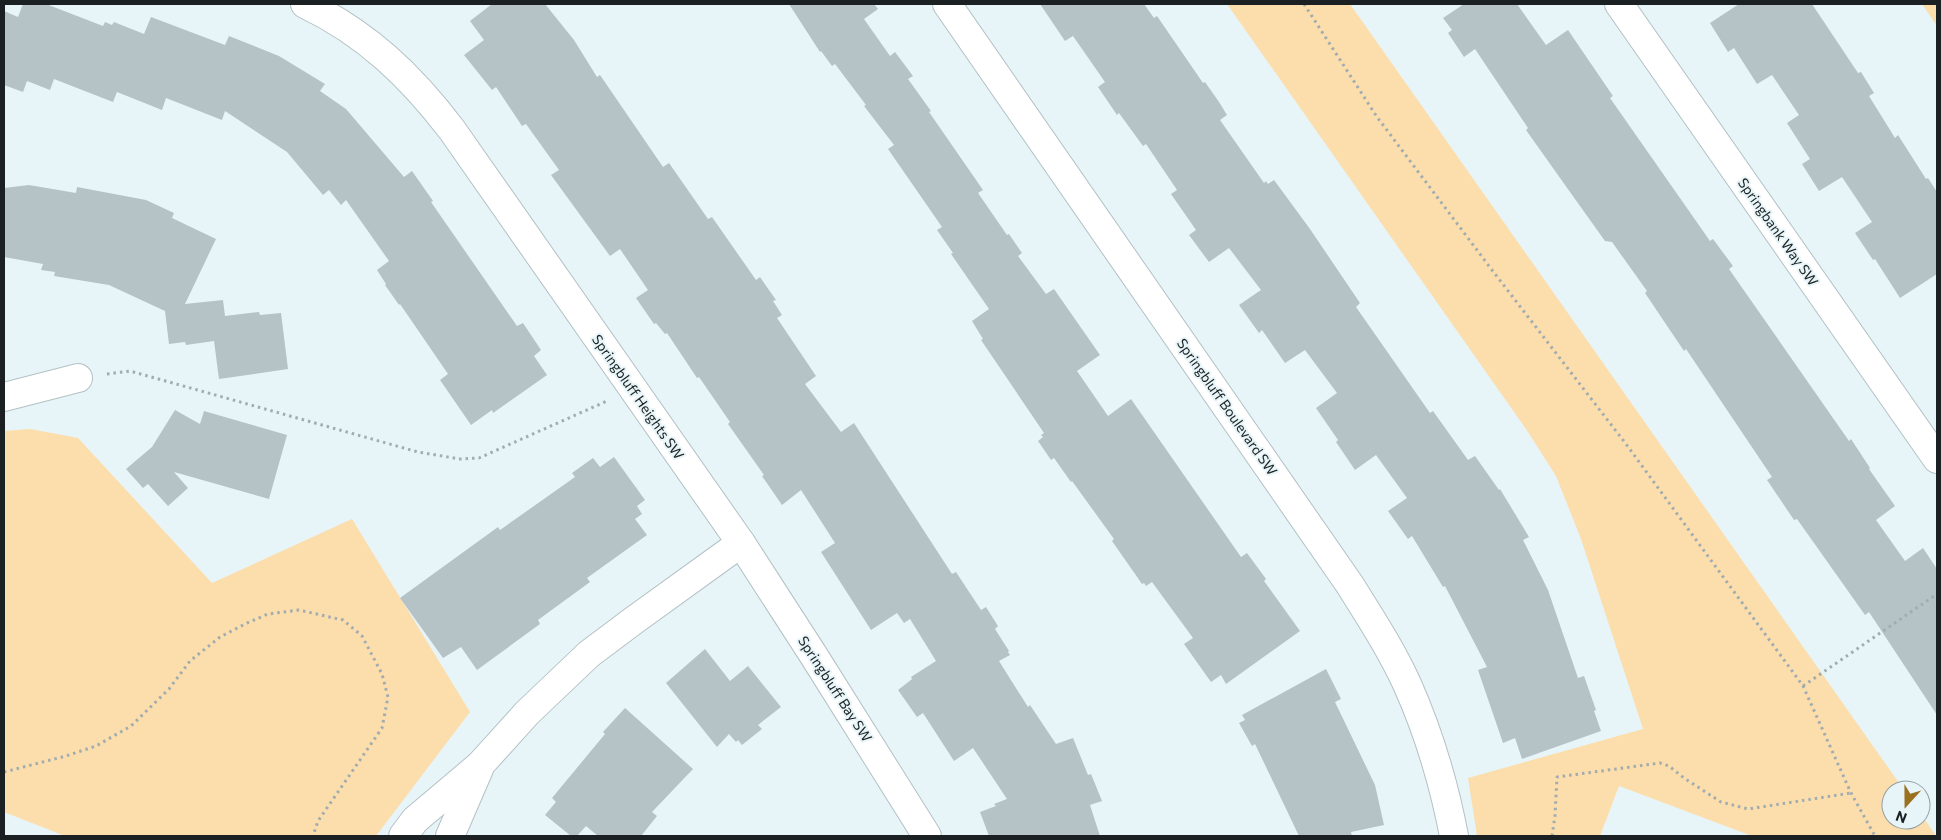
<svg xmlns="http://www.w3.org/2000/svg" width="1941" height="840" font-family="Commissioner,sans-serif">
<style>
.green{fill:#fcddac}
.building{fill:#b5c2c6}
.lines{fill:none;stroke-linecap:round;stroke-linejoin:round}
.street-casing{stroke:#b3c1c5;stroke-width:30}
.secondary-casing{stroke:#b3c1c5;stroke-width:30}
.path{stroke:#a1acaf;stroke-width:3;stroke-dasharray:2.5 4;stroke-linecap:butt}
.street{stroke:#fff;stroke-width:28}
.secondary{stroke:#fff;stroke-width:28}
.labels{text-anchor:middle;stroke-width:4;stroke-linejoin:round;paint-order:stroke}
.street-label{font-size:14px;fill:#1b2022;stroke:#e7f5f9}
</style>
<rect width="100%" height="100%" fill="#e7f5f9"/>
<g class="green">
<path d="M1227,4H1350L1904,790H1891V820H1921V814L1936,836H1752L1619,786L1600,836H1477L1468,778L1643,729L1581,539L1556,476L1526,429Z"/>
<path d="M1922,4H1937V26Z"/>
<path d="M30,429L78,438L212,583L352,519L470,712L376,836H65L4,812V431Z"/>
</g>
<g class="building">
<path d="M23,4H46L103,26L105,22L112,25L114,22L144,34L151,17L225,45L229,36L279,56L325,84L320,91L346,109L404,177L412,171L433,201L431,202L517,326L523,323L541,350L534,356L547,375L493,413L492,410L471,425L440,380L448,374L400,304L399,305L385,285L386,284L377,270L389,261L346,200L341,205L329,190L323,195L287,152L225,111L222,120L166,98L162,110L117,92L113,102L54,79L50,90L27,81L23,92L4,85V11L18,17Z"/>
<path d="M492,4H545L574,40L597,77L600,75L663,167L669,163L708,219L712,217L756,280L760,277L776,300L773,301L782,315L777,318L816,376L805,384L841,432L854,423L952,574L956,572L981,610L986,607L998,626L995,629L1009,651L1008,652L1010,655L999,661L1028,707L1030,705L1056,744L1073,738L1088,775L1091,774L1102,801L1090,805L1100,836H989L980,812L996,806L994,804L1007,799L973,748L954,761L923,713L917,717L898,690L912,679L911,677L936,661L910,619L904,623L897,613L871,630L821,552L835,543L801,490L782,505L762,476L764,475L728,424L730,422L699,377L697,378L667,333L665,334L656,323L654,324L636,298L648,290L620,249L610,256L551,175L559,170L526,124L522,126L496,87L492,90L464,55L484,40L470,21Z"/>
<path d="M789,4H851L852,5L855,4H874L878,9L864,19L890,56L895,52L913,76L908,79L931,111L929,112L983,190L978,193L1007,235L1009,234L1022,253L1018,256L1046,294L1054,289L1100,355L1077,371L1108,416L1131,399L1241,557L1247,553L1266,579L1264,581L1300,631L1226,684L1221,675L1211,682L1184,644L1193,638L1152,582L1146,586L1144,583L1142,584L1112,541L1114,539L1072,481L1071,482L1054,458L1051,460L1038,441L1043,437L1041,435L1044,433L981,340L983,339L972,321L989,309L951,254L953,253L937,230L942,227L888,149L894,145L864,106L866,105L835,64L832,66L821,51L820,52Z"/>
<path d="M1040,4H1144L1154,18L1157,16L1203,83L1205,82L1219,102L1227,115L1220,120L1264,183L1266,181L1268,184L1274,180L1310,229L1360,303L1356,307L1430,413L1433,411L1468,460L1475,456L1499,490L1500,489L1529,537L1523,540L1548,590L1578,678L1584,676L1596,710L1594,711L1601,731L1522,759L1515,738L1503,743L1478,670L1487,667L1445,586L1443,587L1412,536L1408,539L1388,511L1407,498L1376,455L1355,470L1336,442L1338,440L1316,408L1337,393L1305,350L1285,363L1262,330L1259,333L1239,305L1261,290L1229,248L1209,262L1189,235L1196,230L1171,194L1177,190L1146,144L1143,146L1119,113L1117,115L1098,87L1105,82L1073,36L1065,41Z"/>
<path d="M1464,4H1517L1546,45L1568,30L1613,96L1610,98L1710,241L1713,239L1733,266L1729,269L1849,441L1851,439L1870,468L1869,469L1895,506L1876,520L1905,561L1923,548L1937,569V715L1869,612L1865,615L1797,519L1794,520L1767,480L1772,477L1686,349L1684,351L1645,293L1647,291L1612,242L1605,241L1570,192L1526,130L1528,128L1475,49L1464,57L1448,33L1452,30L1443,18Z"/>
<path d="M1739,4H1812L1858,73L1861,72L1874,93L1869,96L1895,138L1898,135L1926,179L1928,178L1937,192V274L1900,298L1875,259L1873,260L1855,233L1872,222L1842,177L1819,191L1802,164L1810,159L1787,123L1799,115L1772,75L1757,84L1734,48L1728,52L1710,23Z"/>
<path d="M29,185L76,193L77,187L146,200L174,213L172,218L216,239L185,304L223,300L225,316L259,312L260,315L281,313L288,369L219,379L214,341L186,345L185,342L169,344L165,311L109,285L54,276L55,272L41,270L43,264L4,257V188Z"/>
<path d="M175,410L200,424L204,411L287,435L269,499L174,472L188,488L168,506L148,484L143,488L126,469L152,447Z"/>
<path d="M614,457L645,500L637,506L642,514L635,519L647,535L587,578L590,582L538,620L540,624L477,670L461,647L443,658L400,598L498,527L500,530L575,477L572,473L593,458L600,467Z"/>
<path d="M705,649L730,681L748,666L781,707L758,725L762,729L742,745L738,740L736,742L729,734L717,747L666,683Z"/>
<path d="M1326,669L1341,699L1335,702L1375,785L1384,825L1351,832L1352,836H1299L1255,744L1252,746L1239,723L1245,720L1242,715Z"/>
<path d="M625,708L693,769L652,812L657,816L641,836H598L586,826L577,836H571L545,815L556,802L552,798L605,734L603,732Z"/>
</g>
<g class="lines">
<g class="street-casing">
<g id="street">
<path d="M305,4C366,33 411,76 452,130L741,543L814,656L927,836"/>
<path d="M1619,4L1937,459"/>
<path d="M4,397L78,378"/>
<path d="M403,836L415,820L480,765L527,713L589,654L633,621L741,543"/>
<path d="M450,836L479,769"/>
</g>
</g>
<g class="secondary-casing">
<path id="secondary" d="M947,4L1350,585C1370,617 1391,649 1407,684C1429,733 1444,784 1454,836"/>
</g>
<g class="path">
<path d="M1304,4L1377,117L1492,270L1626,444L1803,686L1851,793L1875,836"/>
<path d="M107,374L130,371L418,452L460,459L479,458L607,401"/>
<path d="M1803,686L1937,594"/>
<path d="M4,772L66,756L96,746L131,726L169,689L190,661L220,637L245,624L268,614L299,610L343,620L362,636L382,674L388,697L382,728L318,821L313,836"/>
<path d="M1552,836L1555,816L1557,777L1660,763L1669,766L1684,778L1721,802L1748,809L1851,793"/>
</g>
<use href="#street" class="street"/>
<use href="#secondary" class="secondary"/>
</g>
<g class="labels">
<g class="street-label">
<text transform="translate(1778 232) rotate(55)" y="5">Springbank Way SW</text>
<text transform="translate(638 397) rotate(55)" y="5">Springbluff Heights SW</text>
<text transform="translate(1227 407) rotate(55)" y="5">Springbluff Boulevard SW</text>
<text transform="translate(835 689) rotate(57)" y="5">Springbluff Bay SW</text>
</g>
</g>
<rect width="1941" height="840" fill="none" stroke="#1b2022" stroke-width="10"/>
<g transform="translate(1906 805) rotate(201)"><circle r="24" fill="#e7f5f9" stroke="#95a0a3"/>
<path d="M0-4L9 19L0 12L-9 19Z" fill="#9a711e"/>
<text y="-8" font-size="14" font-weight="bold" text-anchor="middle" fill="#1b2022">N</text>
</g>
</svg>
